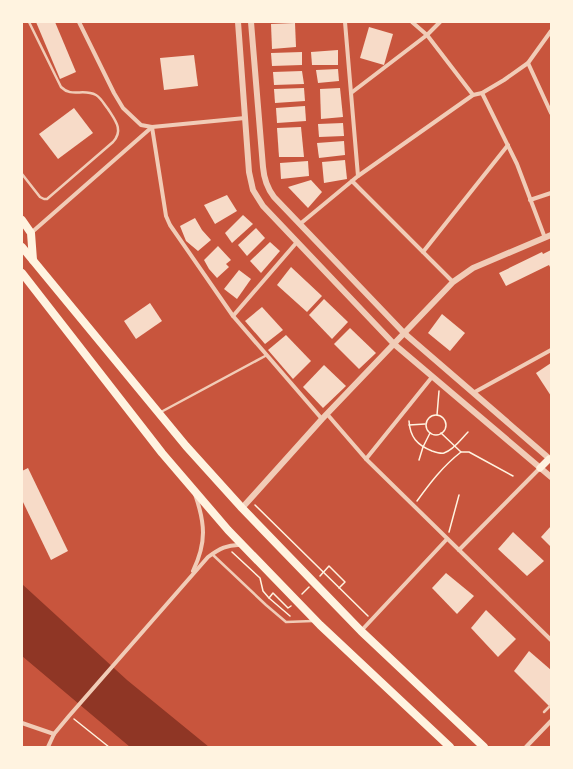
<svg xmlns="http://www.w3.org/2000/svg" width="573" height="769" font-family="'Exo 2',sans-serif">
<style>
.water{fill:#8f3625}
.building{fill:#f7dbc8}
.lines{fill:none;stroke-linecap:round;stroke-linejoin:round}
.path{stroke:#fff3e0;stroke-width:1.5}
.service{stroke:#f1ccb7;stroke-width:2.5}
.minor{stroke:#f1ccb7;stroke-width:4}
.tertiary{stroke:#f1ccb7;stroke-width:6}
.secondary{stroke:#fff3e0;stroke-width:7}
.trunk{stroke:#fff3e0;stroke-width:8}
</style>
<rect width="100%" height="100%" fill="#c8553d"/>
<path class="water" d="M22,584L127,680L209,747H130L22,656Z"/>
<g class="building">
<path d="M36,22H55L76,72L60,79Z"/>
<path d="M295,23L296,47L272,49L271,24Z"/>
<path d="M369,27L393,34L384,65L360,58Z"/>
<path d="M338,50V65H312L311,52Z"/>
<path d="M302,52V65L272,66L271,53Z"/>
<path d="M194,55L198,86L164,90L160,58Z"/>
<path d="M338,69L339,81L318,83L316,70Z"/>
<path d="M302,71L304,84L274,85L273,72Z"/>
<path d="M304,88L305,101L275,103L274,89Z"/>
<path d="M340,88L343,117L321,119L320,89Z"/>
<path d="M305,106L306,121L277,123L276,108Z"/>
<path d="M74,108L93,133L58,159L39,134Z"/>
<path d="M343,123L344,136L319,137L318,124Z"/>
<path d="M301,127L304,157H279L277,128Z"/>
<path d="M344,141L345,155L319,158L317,143Z"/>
<path d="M345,160L347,179L324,183L322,162Z"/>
<path d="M308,161L309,176L281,179L280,163Z"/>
<path d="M311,180L322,192L308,208L288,187Z"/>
<path d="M227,195L237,211L215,224L204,205Z"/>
<path d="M243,215L253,224L232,243L225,233Z"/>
<path d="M195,218L202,230L211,240L198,251L186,241L180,226Z"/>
<path d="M256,228L265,238L247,256L238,245Z"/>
<path d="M270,242L280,251L261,273L250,261Z"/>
<path d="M218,246L231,260L226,264L229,267L217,278L209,269L204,260Z"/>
<path d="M551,250V269L549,265L506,286L499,273L542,252L543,254Z"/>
<path d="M291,267L322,296L307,312L277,285Z"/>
<path d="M239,270L251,279L237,299L224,289Z"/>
<path d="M324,299L348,322L332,339L309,315Z"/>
<path d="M150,303L162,321L136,339L124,321Z"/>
<path d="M262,307L283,330L265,344L245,321Z"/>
<path d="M442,314L465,333L450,351L428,333Z"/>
<path d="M350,328L376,353L359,369L334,344Z"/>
<path d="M286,335L311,361L293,379L268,350Z"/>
<path d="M551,363V396L536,373Z"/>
<path d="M324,365L346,386L323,408L303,387Z"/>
<path d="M28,468L68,551L51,560L22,500V471Z"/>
<path d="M551,526V547L541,537Z"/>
<path d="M513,532L544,561L527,576L498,549Z"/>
<path d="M446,573L474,596L457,614L432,588Z"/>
<path d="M486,610L516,639L498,657L471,628Z"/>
<path d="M529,651L551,670V704L549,706L514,671Z"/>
</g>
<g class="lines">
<g class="path">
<path d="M437,415L439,391"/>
<circle cx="436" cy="425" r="10"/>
<path d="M409,421C410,437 417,445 432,451C435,452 441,454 444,453C454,450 462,438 468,432"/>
<path d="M409,425L425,424"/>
<path d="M441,433L461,452H469L513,476"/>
<path d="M419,460L423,447L430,433"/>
<path d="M417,501C430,483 443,466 461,452"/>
<path d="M255,505L368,616"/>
<path d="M449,532L459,495"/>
<path d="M232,552L260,578L263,591L269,598L290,616"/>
<path d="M320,576L329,566L345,582L339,588"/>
<path d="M302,594L309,587"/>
<path d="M269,598L273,593L288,608L291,606"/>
<path d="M74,719L109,747"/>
</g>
<g class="service">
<path d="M22,174L40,197L44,199H47L113,142C124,130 115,120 108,109C104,104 101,98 96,95C83,88 72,98 61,87L29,22"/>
<path d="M161,412L267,355"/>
<path d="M212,554L266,605L286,622L313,621"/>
<path d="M544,712L551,705"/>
</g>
<g class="minor">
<path d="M79,22L114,93L123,108L141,125L152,127L245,118"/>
<path d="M345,22L358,176"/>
<path d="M412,22L427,35L473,95"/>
<path d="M528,63L551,113"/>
<path d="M351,93L427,35L440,22"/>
<path d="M482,93L517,164L545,238"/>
<path d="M152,127L166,216L170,225L233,316L322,419"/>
<path d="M352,181L453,282"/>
<path d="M530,200L551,193"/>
<path d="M300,224L358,176L473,95L482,93L504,80L528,63L551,31"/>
<path d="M31,233L152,127"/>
<path d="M423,252L508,145"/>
<path d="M233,316L297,242"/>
<path d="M473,393L551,350"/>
<path d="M327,414L366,459L551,640"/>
<path d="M366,459L432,377"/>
<path d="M459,550L540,468"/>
<path d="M193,571C207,542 205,523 195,494"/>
<path d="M361,631L447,539"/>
<path d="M22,723L54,734"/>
<path d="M48,747L54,734L69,716L208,557C219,549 228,544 241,545"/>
<path d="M526,747L551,721"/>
</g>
<g class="tertiary">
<path d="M238,22L249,172L253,190L263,206L394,344L551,477"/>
<path d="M251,22L263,167C264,179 267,188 274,197L404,333L551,460"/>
<path d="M242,508L322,419L453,282L473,268L551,235"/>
</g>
<path class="secondary" d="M540,468L549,459"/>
<g class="trunk">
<path d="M22,220L31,233L33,260"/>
<path d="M22,247L186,446L242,508L361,631L484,747"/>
<path d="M22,273L162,453L228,530L320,625L450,747"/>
</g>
</g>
<rect width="573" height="769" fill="none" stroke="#fff3e0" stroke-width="46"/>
</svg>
